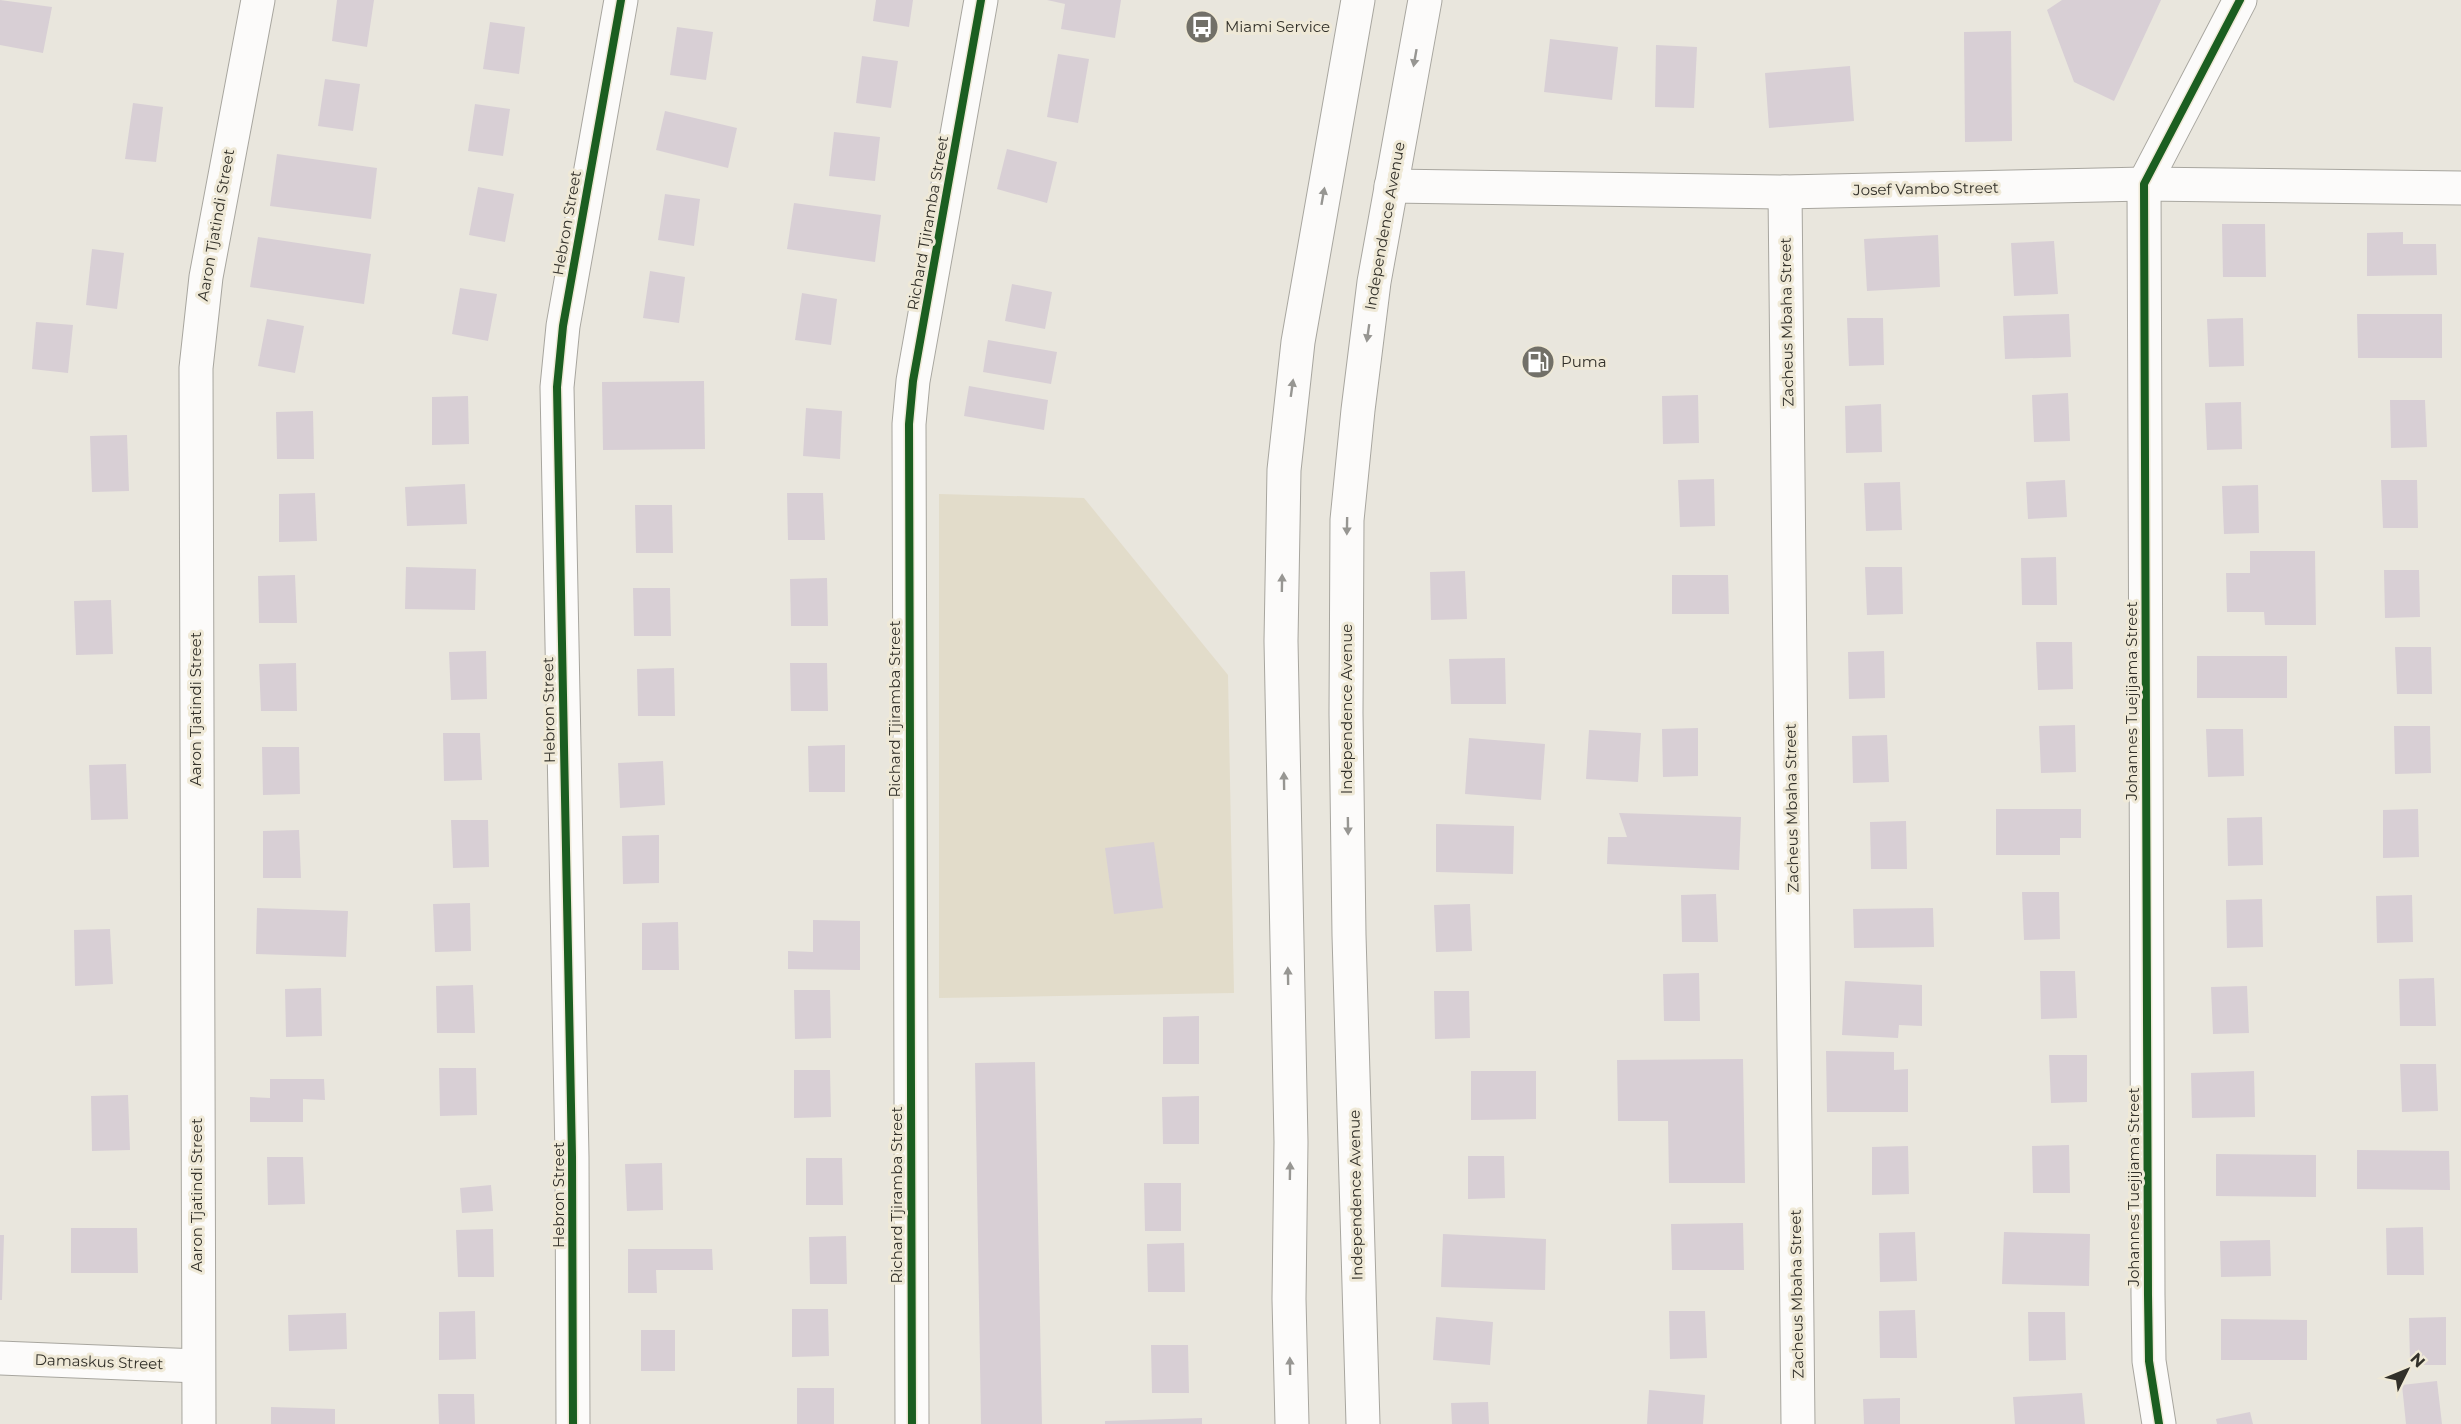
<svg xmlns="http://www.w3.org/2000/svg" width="2461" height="1424" font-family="Montserrat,sans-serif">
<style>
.built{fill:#e2dcca}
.building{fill:#d8cfd5}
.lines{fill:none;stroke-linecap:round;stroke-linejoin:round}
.street-casing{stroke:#a8a69f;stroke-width:35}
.secondary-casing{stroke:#a8a69f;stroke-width:35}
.street{stroke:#fcfbfa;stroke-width:33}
.secondary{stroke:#fcfbfa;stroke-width:33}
.cycleway-casing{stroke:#efe9d7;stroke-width:11}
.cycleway{stroke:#1b5e20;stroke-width:8}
.oneway{fill:#979692}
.labels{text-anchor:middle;stroke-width:6;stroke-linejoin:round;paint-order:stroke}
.poi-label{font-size:15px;fill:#323029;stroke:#efe9d7;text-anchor:start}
.street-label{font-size:15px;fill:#323029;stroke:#efe9d7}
</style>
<rect width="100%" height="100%" fill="#e9e6dd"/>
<path class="built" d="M939,494L1084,498L1228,675L1234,993L939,998Z"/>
<g class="building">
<path d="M0,0L52,7L43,53L0,45Z"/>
<path d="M337,0H374L367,47L332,41Z"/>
<path d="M876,0H913L909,27L873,21Z"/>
<path d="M1047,0H1121L1115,38L1061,29L1065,4Z"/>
<path d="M2062,0H2161L2114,101L2074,82L2047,10Z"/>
<path d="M490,22L525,27L519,74L483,69Z"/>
<path d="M677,27L713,32L706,80L670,75Z"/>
<path d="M2011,31L2012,141L1965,142L1964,32Z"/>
<path d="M1550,39L1618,47L1612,100L1544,92Z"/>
<path d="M1656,45L1697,47L1694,108L1655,107Z"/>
<path d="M1058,54L1089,59L1078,123L1047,117Z"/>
<path d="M862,56L898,61L891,108L856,103Z"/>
<path d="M1850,66L1854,121L1769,128L1765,73Z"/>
<path d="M325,79L360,84L353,131L318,126Z"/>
<path d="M133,103L163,107L156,162L125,159Z"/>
<path d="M475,104L510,109L503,156L468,151Z"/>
<path d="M665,111L737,128L728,168L656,150Z"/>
<path d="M834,132L880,137L875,181L829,176Z"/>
<path d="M1007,149L1057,162L1047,203L997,189Z"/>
<path d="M277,154L377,168L371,219L270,206Z"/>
<path d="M478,187L514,194L505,242L469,235Z"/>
<path d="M665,194L700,199L694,246L658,240Z"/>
<path d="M794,203L881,215L875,262L787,249Z"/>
<path d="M2222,224H2265L2266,277H2223Z"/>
<path d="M2403,232V244H2436L2437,275L2367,276V233Z"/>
<path d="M1938,235L1940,287L1867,291L1864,239Z"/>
<path d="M258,237L371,254L364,304L250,287Z"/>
<path d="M2054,241L2058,294L2014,296L2011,243Z"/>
<path d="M92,249L124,253L117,309L86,305Z"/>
<path d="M650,271L685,277L679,323L643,318Z"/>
<path d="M1012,284L1052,292L1045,329L1005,321Z"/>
<path d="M460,288L497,294L488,341L452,334Z"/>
<path d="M802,293L837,299L831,345L795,340Z"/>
<path d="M2069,314L2071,357L2005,359L2003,316Z"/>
<path d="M2357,314H2442V358H2358Z"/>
<path d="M1847,318H1883L1884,365L1849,366Z"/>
<path d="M2243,318L2244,366L2209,367L2207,319Z"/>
<path d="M267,319L304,326L295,373L258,366Z"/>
<path d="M36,322L73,325L68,373L32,369Z"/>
<path d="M988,340L1057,352L1051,384L983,372Z"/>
<path d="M704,381L705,449L603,450L602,382Z"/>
<path d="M969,386L1048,400L1044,430L964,416Z"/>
<path d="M2068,393L2070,441L2034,442L2032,395Z"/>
<path d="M1698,395L1699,443L1663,444L1662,396Z"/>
<path d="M468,396L469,444L432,445V397Z"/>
<path d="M2390,400H2425L2427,447L2391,448Z"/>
<path d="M2241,402L2242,449L2207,450L2205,403Z"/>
<path d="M1881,404L1882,452L1846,453L1845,406Z"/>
<path d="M806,408L842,411L840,459L803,456Z"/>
<path d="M313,411L314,459H277L276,412Z"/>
<path d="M127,435L129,491L92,492L90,436Z"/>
<path d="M1714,479L1715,526L1680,527L1678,480Z"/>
<path d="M2065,480L2067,517L2028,519L2026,482Z"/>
<path d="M2381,480H2417L2418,528H2383Z"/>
<path d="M1900,482L1902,530L1866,531L1864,483Z"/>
<path d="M465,484L467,524L407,526L405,487Z"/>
<path d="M2258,485L2259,533L2224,534L2222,486Z"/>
<path d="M315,493L317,541L279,542V494Z"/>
<path d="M787,493H823L825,540H788Z"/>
<path d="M635,505H672L673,553H636Z"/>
<path d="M2250,551H2315L2316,625H2265L2264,612H2227L2226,573H2250Z"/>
<path d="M2056,557L2057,605H2022L2021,558Z"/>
<path d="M406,567L476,569L475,610L405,609Z"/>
<path d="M1865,567H1902L1903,614L1867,615Z"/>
<path d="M2384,570H2419L2420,617L2385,618Z"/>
<path d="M1465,571L1467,619L1431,620L1430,572Z"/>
<path d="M295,575L297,623H259L258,576Z"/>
<path d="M1672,575H1728L1729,614H1672Z"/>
<path d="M827,578L828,626H791L790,579Z"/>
<path d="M633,588H670L671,636H634Z"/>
<path d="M111,600L113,654L76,655L74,601Z"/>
<path d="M2036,642H2072L2073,689L2038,690Z"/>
<path d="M2395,647H2431L2432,694H2397Z"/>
<path d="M486,651L487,699L451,700L449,652Z"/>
<path d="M1884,651L1885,698L1849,699L1848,652Z"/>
<rect x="2197" y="656" width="90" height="42"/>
<path d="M1505,658L1506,704H1451L1449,659Z"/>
<path d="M296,663L297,711H261L259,664Z"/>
<path d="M790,663H827L828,711H791Z"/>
<path d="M674,668L675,716H638L637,669Z"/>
<path d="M2075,725L2076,772L2041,773L2039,726Z"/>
<path d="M2394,726H2430L2431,773L2395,774Z"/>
<path d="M1698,728V776L1663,777L1662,729Z"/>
<path d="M2206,729H2243L2244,776L2208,777Z"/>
<path d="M1589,730L1641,733L1638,782L1586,779Z"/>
<path d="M443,733H480L482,780L444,781Z"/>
<path d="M1887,735L1889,782L1853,783L1852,736Z"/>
<path d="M1469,738L1545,744L1541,800L1465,794Z"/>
<path d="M845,745V792H809L808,746Z"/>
<path d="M262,747H299L300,794L263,795Z"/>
<path d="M663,761L665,805L620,808L618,763Z"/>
<path d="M126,764L128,819L91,820L89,765Z"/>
<path d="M1996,809H2081V838H2060V855H1996Z"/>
<path d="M2418,809L2419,857L2383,858V810Z"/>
<path d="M1619,813L1741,817L1739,870L1607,864L1608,837H1627Z"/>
<path d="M2262,817L2263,865L2228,866L2227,818Z"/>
<path d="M451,820H488L489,867L453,868Z"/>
<path d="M1906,821L1907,869H1871L1870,822Z"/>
<path d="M1436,824L1514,826L1513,874L1436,872Z"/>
<path d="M299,830L301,878H263V831Z"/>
<path d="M659,835V883L623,884L622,836Z"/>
<path d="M1154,842L1163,908L1114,914L1105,848Z"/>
<path d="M2022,892H2059L2060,939L2024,940Z"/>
<path d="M1716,894L1718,942H1682L1681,895Z"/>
<path d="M2412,895L2413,942L2377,943L2376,896Z"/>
<path d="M2262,899L2263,947L2227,948L2226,900Z"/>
<path d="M470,903L471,951L435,952L433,904Z"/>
<path d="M1470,904L1472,951L1436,952L1434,905Z"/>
<path d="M257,908L348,911L346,957L256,954Z"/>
<path d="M1933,908L1934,947L1854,948L1853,909Z"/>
<path d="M813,920L860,921V970L788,969V951L813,952Z"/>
<path d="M678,922L679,970H642V923Z"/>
<path d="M110,929L113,984L75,986L74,930Z"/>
<path d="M2040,971H2075L2077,1018L2041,1019Z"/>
<path d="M1699,973L1700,1021H1664L1663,974Z"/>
<path d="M2434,978L2436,1026H2400L2399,979Z"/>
<path d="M1845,981L1922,985V1026L1899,1025L1898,1038L1842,1035Z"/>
<path d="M473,985L475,1033H437L436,986Z"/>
<path d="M2247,986L2249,1033L2213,1034L2211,987Z"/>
<path d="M321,988L322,1036L286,1037L285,989Z"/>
<path d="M794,990H830L831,1038L795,1039Z"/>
<path d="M1434,991H1469L1470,1038L1435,1039Z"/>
<path d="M1199,1016V1064H1163V1017Z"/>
<path d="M1826,1051L1894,1052V1070L1908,1069V1112H1827Z"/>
<path d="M2049,1055H2087V1102L2051,1103Z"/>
<path d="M1743,1059L1745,1183H1669L1668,1121H1618L1617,1060Z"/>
<path d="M1035,1062L1042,1424H981L975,1063Z"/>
<path d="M2400,1064H2436L2438,1111L2402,1112Z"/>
<path d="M439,1068H476L477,1115L440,1116Z"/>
<path d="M794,1070H830L831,1117L794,1118Z"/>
<path d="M1471,1071H1536V1119L1471,1120Z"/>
<path d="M2254,1071L2255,1117L2192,1118L2191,1073Z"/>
<path d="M270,1079H324L325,1100L303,1099V1122H250V1097L270,1098Z"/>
<path d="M128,1095L130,1150L92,1151L91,1096Z"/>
<path d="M1199,1096V1144H1163L1162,1097Z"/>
<path d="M2069,1145L2070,1193H2033L2032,1146Z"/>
<path d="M1908,1146L1909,1194L1872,1195V1147Z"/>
<path d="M2357,1150L2449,1151L2450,1190L2357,1189Z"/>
<path d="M2216,1154L2316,1155V1197L2216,1196Z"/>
<path d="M1468,1156H1504L1505,1198L1468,1199Z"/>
<path d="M267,1157H303L305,1204L268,1205Z"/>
<path d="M806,1158H842L843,1205H806Z"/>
<path d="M662,1163L663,1210L627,1211L625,1164Z"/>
<path d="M1144,1183H1181V1231H1145Z"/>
<path d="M491,1185L493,1211L462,1213L460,1188Z"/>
<path d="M1743,1223L1744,1270H1672L1671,1224Z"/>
<path d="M2423,1227L2424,1275H2387L2386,1228Z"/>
<path d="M71,1228H137L138,1273H71Z"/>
<path d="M493,1229L494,1277H458L456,1230Z"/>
<path d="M1915,1232L1917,1281L1880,1282L1879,1233Z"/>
<path d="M2004,1232L2090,1234L2089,1286L2002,1284Z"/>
<path d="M1443,1234L1546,1239L1545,1290L1441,1287Z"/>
<path d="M0,1235H4L2,1300H0Z"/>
<path d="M846,1236L847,1284H810L809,1237Z"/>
<path d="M2270,1240L2271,1276L2221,1277L2220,1241Z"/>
<path d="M1184,1243L1185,1292H1148L1147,1244Z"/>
<path d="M628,1249H712L713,1270H656L657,1293H628Z"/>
<path d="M792,1309H828L829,1356L792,1357Z"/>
<path d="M1915,1310L1917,1358H1880L1879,1311Z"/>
<path d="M475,1311L476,1359L439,1360V1312Z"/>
<path d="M1669,1311H1705L1707,1358L1670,1359Z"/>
<path d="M2028,1312H2065L2066,1360L2029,1361Z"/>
<path d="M346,1313L347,1349L289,1351L288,1315Z"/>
<path d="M1436,1317L1493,1322L1490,1365L1433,1360Z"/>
<path d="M2446,1317V1365H2410L2409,1318Z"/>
<path d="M2221,1319L2307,1320V1360H2221Z"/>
<rect x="641" y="1330" width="34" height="41"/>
<path d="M1151,1345H1188L1189,1393H1152Z"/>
<path d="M2437,1381L2442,1424H2406L2402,1385Z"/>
<rect x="797" y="1388" width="37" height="36"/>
<path d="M1649,1390L1705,1395L1703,1424H1647Z"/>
<path d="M2082,1393L2085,1424H2015L2013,1397Z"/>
<path d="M438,1394H474L475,1424H439Z"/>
<path d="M1900,1398V1424H1864L1863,1399Z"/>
<path d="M1488,1402L1489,1424H1452L1451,1403Z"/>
<path d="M271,1407L335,1409V1424H271Z"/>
<path d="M2250,1412L2253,1424H2217L2216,1419Z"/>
<path d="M1202,1418V1424H1105V1421Z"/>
</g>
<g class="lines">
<g class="street-casing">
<g id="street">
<path d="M1391,186L1785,192L2144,184L2461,188"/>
<path d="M1785,192L1798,1424"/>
<path d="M0,1358L198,1366"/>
<path d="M199,1424L196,368L206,277L258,0"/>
<path d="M573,1424L572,1157L557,387L563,326L621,0"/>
<path d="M912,1424L909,424L913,381L981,0"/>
<path d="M2159,1424L2149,1361L2148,1295L2144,184L2240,0"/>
</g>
</g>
<g class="secondary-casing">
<g id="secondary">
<path d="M1292,1424L1289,1299L1291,1142L1281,641L1284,470L1298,342L1358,0"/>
<path d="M1363,1424L1349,935L1346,713L1347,520L1358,410L1374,282L1425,0"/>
</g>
</g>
<use href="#street" class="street"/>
<use href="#secondary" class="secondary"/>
<g class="cycleway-casing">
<g id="cycleway">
<path d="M573,1424L572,1157L557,387L563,326L621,0"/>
<path d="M912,1424L909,424L913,381L981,0"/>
<path d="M2159,1424L2149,1361L2148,1295L2144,184L2240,0"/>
</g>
</g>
<use href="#cycleway" class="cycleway"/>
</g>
<defs><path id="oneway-solid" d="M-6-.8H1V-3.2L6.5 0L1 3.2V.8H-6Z" transform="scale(1.5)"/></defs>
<g class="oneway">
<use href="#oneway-solid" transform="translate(1415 58) rotate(100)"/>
<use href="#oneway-solid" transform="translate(1323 196) rotate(-80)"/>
<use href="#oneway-solid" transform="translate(1368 333) rotate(98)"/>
<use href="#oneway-solid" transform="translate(1292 388) rotate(-82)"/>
<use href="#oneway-solid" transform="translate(1347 526) rotate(91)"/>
<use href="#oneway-solid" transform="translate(1282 583) rotate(-89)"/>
<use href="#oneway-solid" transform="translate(1284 781) rotate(-91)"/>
<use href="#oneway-solid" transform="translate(1348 826) rotate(89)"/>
<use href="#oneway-solid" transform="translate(1288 976) rotate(-91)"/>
<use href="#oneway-solid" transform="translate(1290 1171) rotate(-89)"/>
<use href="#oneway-solid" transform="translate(1290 1366) rotate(-91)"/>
</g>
<defs>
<g id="bus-disc" transform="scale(1.725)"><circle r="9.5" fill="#727068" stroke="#efe9d7"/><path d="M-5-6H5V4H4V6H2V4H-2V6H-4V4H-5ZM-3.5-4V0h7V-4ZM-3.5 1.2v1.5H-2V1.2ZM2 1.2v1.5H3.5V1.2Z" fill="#fff"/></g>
<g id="fuel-disc" transform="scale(1.725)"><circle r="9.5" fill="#727068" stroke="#efe9d7"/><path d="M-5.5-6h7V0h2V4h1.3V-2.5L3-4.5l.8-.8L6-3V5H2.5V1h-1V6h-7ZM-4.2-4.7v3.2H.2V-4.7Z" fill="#fff"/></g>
</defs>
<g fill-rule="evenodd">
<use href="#bus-disc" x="1202" y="27"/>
<use href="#fuel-disc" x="1538" y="362"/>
</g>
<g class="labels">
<g class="poi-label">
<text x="1225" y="32">Miami Service</text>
<text x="1561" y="367">Puma</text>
</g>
<g class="street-label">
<text transform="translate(1926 189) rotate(-1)" y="5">Josef Vambo Street</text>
<text transform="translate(567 223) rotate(-80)" y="5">Hebron Street</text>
<text transform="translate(928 223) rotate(-80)" y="5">Richard Tjiramba Street</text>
<text transform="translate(216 225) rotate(-80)" y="5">Aaron Tjatindi Street</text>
<text transform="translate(1385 226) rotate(-80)" y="5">Independence Avenue</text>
<text transform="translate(1787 322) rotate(-91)" y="5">Zacheus Mbaha Street</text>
<text transform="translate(2132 701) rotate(-90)" y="5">Johannes Tuejijama Street</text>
<text transform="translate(196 709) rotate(-90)" y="5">Aaron Tjatindi Street</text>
<text transform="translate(895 709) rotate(-90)" y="5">Richard Tjiramba Street</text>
<text transform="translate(1347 709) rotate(-90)" y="5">Independence Avenue</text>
<text transform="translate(549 710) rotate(-91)" y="5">Hebron Street</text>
<text transform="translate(1792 808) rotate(-91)" y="5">Zacheus Mbaha Street</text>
<text transform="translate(2134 1187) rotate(-90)" y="5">Johannes Tuejijama Street</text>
<text transform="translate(197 1195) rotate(-90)" y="5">Aaron Tjatindi Street</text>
<text transform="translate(559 1195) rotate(-90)" y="5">Hebron Street</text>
<text transform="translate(897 1195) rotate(-90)" y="5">Richard Tjiramba Street</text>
<text transform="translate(1356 1195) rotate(-91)" y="5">Independence Avenue</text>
<text transform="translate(1797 1294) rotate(-91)" y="5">Zacheus Mbaha Street</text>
<text transform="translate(99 1362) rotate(2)" y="5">Damaskus Street</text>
</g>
</g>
<g transform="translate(2407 1370) rotate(47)" stroke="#efe9d7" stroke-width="4.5" paint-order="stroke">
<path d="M0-4.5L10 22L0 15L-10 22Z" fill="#323029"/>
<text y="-9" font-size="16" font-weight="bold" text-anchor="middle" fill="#323029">N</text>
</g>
</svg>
